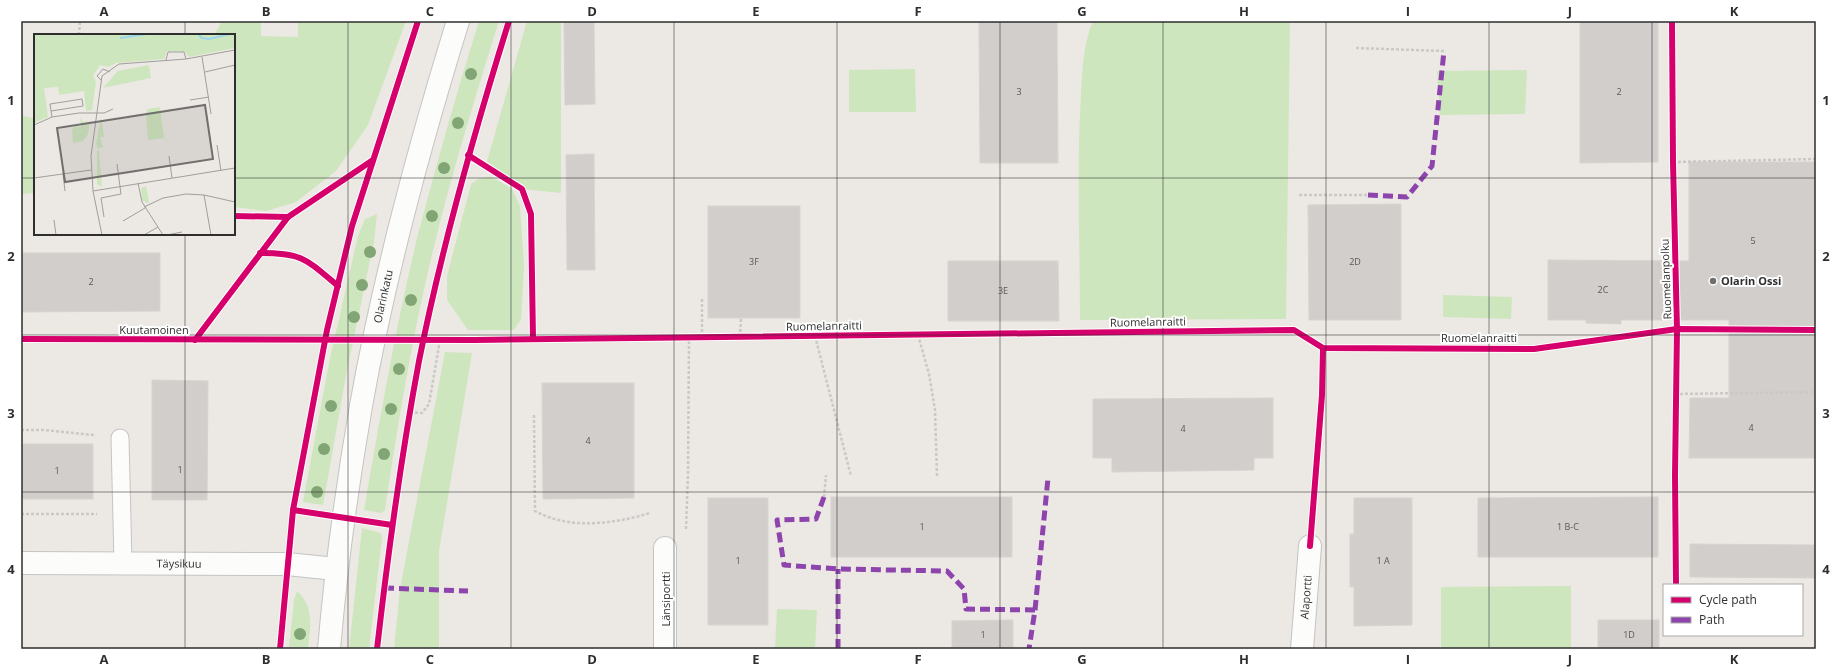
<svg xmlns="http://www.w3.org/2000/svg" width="1837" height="670" font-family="'Open Sans',sans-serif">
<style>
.green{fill:#cee6be}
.building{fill:#d1cecb;stroke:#d7d4d0}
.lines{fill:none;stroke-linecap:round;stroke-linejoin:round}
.service-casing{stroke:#c5c4c5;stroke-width:19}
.minor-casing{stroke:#c5c4c5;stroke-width:24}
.secondary-casing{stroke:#c5c4c5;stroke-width:24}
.path{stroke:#c9c9c8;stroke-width:2.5;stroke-dasharray:3 2;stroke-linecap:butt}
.service{stroke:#fcfcfb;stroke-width:17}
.minor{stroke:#fcfcfb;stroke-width:22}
.secondary{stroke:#fcfcfb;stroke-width:22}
.quiet{stroke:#8e44ad;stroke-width:5;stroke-dasharray:10 5;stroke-linecap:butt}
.cycleway-casing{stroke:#fff;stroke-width:8}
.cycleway{stroke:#d6006c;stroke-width:6}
.tree{fill:#82a575}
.grid{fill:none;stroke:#2e2e2e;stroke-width:1;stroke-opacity:0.55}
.poi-dot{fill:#706f6e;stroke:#fff;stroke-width:1.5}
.labels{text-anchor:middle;stroke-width:4;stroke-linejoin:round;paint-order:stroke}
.number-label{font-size:9px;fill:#585857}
.street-label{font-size:11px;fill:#2e2e2e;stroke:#fff}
.poi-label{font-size:11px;font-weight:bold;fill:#2e2e2e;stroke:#fff;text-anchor:start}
.inset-river{fill:none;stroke:#99d6ec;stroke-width:2}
.inset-road{fill:none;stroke:#a09e9b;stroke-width:1}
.view{fill:#706f6e;fill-opacity:0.15;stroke:#706f6e;stroke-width:2}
.inset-edge{fill:none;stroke:#2e2e2e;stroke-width:2}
.neatline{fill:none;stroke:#2e2e2e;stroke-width:1.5}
.grid-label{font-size:13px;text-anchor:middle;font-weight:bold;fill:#2e2e2e}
</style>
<rect width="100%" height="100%" fill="#ece8e4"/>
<g class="green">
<path d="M222,21H261V36L298,37V21H406L368,125L336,171L296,202L266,211L234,207V35H212L215,34Z"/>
<path d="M479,21H499C471,110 444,199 424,289C408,362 396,436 385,510L381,513L364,510C380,418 396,325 418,234C437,162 457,91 479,21Z"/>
<path d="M527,21H561V193L522,189L486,165Z"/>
<path d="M1093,21H1290L1286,319L1080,320C1080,251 1077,182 1080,114C1082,84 1081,49 1093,21Z"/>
<path d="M915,69L916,112H849V70Z"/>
<path d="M1527,70L1525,114L1440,115L1437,71Z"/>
<path d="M21,115L35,119V193L21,194Z"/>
<path d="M489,177L499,181L512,189L520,206L524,266L521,319L514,330H468L447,300V276L471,184L478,179Z"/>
<path d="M377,214L374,242L347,370L323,505L303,502L330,358L358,236L365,219Z"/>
<path d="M1443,295L1512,297L1511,319L1443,317Z"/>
<path d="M445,352L472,353L439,551V649H394L400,589Z"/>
<path d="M362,528L381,533L382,538L369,649H349Z"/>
<path d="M1571,586V649H1441V587Z"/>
<path d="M297,591C315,607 310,628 308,649H289L294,600Z"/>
<path d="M777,609L817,610L815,649H775Z"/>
</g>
<g class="building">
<path d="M564,21H594L595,104L565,105Z"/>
<path d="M979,21H1057L1058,163H980Z"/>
<path d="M1580,21H1658V162L1580,163Z"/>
<path d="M594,154L595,270H567L566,155Z"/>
<path d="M1689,162H1816V458H1689L1690,398H1729V320H1621V324L1586,323V320H1548V260L1689,261Z"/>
<path d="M1401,204V320H1309L1308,205Z"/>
<rect x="708" y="206" width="92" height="112"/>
<path d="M21,253H160V311L21,312Z"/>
<path d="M948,261H1058L1059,321H948Z"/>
<path d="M152,380L208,381L207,500H152Z"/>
<path d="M542,383H634V498L543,499Z"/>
<path d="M1273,398V458H1254V470L1112,472V458H1093V399Z"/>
<rect x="21" y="444" width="72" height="55"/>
<rect x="831" y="497" width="181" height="60"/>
<path d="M1658,497V557H1478V498Z"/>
<rect x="708" y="498" width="60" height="127"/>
<path d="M1354,498H1412V625L1354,626V587H1350V534H1354Z"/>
<path d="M1690,544L1816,545V578L1690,577Z"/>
<path d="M1013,620V649H952V621Z"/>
<rect x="1598" y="620" width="61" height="29"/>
</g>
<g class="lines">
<g class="service-casing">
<path id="service" d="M120,438L123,563"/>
</g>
<g class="minor-casing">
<g id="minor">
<path d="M665,548V649"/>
<path id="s1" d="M21,563L287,564L336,569"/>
<path id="s2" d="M1302,649L1310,546"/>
</g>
</g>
<g class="secondary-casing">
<g id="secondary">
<path id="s3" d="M329,649C336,568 347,486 361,406C384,276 419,147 458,21"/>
</g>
</g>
<g class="path">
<path d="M79,35L80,21"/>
<path d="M1356,48L1444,51"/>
<path d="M1673,162L1816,159"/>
<path d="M1299,195H1368"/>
<path d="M702,299V337"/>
<path d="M918,335L929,374L935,410L937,476"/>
<path d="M815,336L851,476"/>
<path d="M740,337L741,318"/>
<path d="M1675,394L1816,392"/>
<path d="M410,412L422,413L429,404L440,340"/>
<path d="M534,415L535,511C570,530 613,524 650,513"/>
<path d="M21,430H44L94,435"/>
<path d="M824,497L826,475"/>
<path d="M21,514H97"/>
<path d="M686,529L688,474L689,337"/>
</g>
<use href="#service" class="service"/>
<use href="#minor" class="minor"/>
<use href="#secondary" class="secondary"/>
<g class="quiet">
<path d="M1368,195L1407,197L1432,166L1444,51"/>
<path d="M824,497L816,519L777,520L784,565L838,569L947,571L964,589L966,609L1035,610L1029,649"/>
<path d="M384,588L468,591"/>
<path d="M1035,610L1048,478"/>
<path d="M838,649V569"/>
</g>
<g class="cycleway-casing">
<g id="cycleway">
<path d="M1672,21L1673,162L1677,329L1675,475L1676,585"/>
<path d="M468,155L522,189L531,214L533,339"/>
<path d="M234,216L288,217"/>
<path d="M260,253C303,253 306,259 338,286"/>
<path d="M21,339L475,340L1294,330L1323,348L1534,349L1677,329L1816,330"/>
<path d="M195,340L288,217L373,160"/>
<path d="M293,510L392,525"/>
<path d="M1310,546L1322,395L1323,348"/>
<path d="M280,649L293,510L327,330L352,226L418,21"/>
<path d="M377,649C388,553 401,457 419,361C442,246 474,133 509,21"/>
</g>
</g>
<use href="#cycleway" class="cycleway"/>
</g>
<g class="tree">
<circle cx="471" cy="74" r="6"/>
<circle cx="458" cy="123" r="6"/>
<circle cx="444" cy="168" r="6"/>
<circle cx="432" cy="216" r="6"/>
<circle cx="370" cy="252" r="6"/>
<circle cx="362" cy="285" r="6"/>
<circle cx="411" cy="300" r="6"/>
<circle cx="354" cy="317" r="6"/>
<circle cx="399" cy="369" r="6"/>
<circle cx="331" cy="406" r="6"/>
<circle cx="391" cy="409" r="6"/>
<circle cx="324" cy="449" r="6"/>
<circle cx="384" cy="454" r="6"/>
<circle cx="317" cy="492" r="6"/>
<circle cx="300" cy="634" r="6"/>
</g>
<path class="grid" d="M185,21V35M348,21V649M511,21V649M674,21V649M837,21V649M1000,21V649M1163,21V649M1326,21V649M1489,21V649M1652,21V649M21,178H35M234,178H1816M185,234V649M21,335H1816M21,492H1816"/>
<circle class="poi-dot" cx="1713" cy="281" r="4"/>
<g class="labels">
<g class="number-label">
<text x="1019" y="95">3</text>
<text x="1619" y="95">2</text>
<text x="1753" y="244">5</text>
<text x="754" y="265">3F</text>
<text x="1355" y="265">2D</text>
<text x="91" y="285">2</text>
<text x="1603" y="293">2C</text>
<text x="1003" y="294">3E</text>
<text x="1751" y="431">4</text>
<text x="1183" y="432">4</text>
<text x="588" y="444">4</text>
<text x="180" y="473">1</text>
<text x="57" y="474">1</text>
<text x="922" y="530">1</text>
<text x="1568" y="530">1 B-C</text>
<text x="738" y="564">1</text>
<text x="1383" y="564">1 A</text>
<text x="983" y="638">1</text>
<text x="1629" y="638">1D</text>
</g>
<g class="street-label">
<text transform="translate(1666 279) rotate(-92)" y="4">Ruomelanpolku</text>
<text dy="4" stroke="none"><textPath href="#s3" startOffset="357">Olarinkatu</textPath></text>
<text transform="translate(1148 322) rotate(-1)" y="4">Ruomelanraitti</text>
<text transform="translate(824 326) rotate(-1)" y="4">Ruomelanraitti</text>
<text x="154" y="334">Kuutamoinen</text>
<text x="1479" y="342">Ruomelanraitti</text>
<text dy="4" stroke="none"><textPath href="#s1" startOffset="158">Täysikuu</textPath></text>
<text dy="4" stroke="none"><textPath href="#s2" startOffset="52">Alaportti</textPath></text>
<text transform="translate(666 599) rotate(-90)" y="4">Länsiportti</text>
</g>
<g class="poi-label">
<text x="1721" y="285">Olarin Ossi</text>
</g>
</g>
<g transform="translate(34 34)">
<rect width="201" height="201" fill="#ece8e4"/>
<path d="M0,0H201V14L155,23L151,18L133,17L130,25L82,29L74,33L66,31L59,42L62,48L58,76L52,77L50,57L25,61L24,53L10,54L14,83L0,89ZM115,31L117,44L69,54L84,37ZM126,73L130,104L114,106L112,79L114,75ZM67,82L70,103H66L69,113L64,115L62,110ZM46,83L49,88L56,87L54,100L49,107L39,109L38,96L41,92L47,93ZM63,117H65L68,153L63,150ZM112,152L115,168L113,169L108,166L107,154Z" fill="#cee6be"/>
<path class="inset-river" d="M164,0L168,4L175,5L196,0M86,4L113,0"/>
<path class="inset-road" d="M168,23L177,80M132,26L134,18H150L152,25M171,38L201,31M68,47L63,42L69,35L76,38M156,66L175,63M17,77L16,70L48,65L49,72L17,77L18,83M0,91L18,83L45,79H70L79,75M183,111L187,137M135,122L138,144M29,140L31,157M0,144L57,136M104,149L108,168L129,201M59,157L201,134M170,161L177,201M110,173L129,164L152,160L170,161L201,168M70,183L67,164L87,160L83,130M20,186L22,201M89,187L111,174M68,201L59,157L57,122L68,42L85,30L152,25L201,16M110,201L124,193M133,201L148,198"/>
<path class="view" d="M171,71L179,125L31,148L23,94Z"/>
<rect width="201" height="201" class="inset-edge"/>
</g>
<rect width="1837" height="670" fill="none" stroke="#ffffff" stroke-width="44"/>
<rect x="1663" y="584" width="140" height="52" fill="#ffffff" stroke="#ababab"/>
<rect x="1671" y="597" width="20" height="6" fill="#d6006c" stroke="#ababab"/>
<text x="1699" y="604" font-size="12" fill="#2e2e2e">Cycle path</text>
<rect x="1671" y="617" width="20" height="6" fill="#8e44ad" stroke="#ababab"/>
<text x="1699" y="624" font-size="12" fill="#2e2e2e">Path</text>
<rect x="22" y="22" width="1793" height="626" class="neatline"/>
<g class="grid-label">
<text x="104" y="16">A</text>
<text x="266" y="16">B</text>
<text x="430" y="16">C</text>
<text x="592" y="16">D</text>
<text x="756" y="16">E</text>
<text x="918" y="16">F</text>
<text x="1082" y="16">G</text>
<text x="1244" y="16">H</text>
<text x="1408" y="16">I</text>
<text x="1570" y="16">J</text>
<text x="1734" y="16">K</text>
<text x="11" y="105">1</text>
<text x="1826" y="105">1</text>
<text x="11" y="261">2</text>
<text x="1826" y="261">2</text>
<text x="11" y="418">3</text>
<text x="1826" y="418">3</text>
<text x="11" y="574">4</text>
<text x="1826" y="574">4</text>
<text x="104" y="664">A</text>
<text x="266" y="664">B</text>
<text x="430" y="664">C</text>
<text x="592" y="664">D</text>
<text x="756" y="664">E</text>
<text x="918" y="664">F</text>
<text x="1082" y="664">G</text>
<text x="1244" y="664">H</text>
<text x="1408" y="664">I</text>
<text x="1570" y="664">J</text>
<text x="1734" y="664">K</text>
</g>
</svg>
